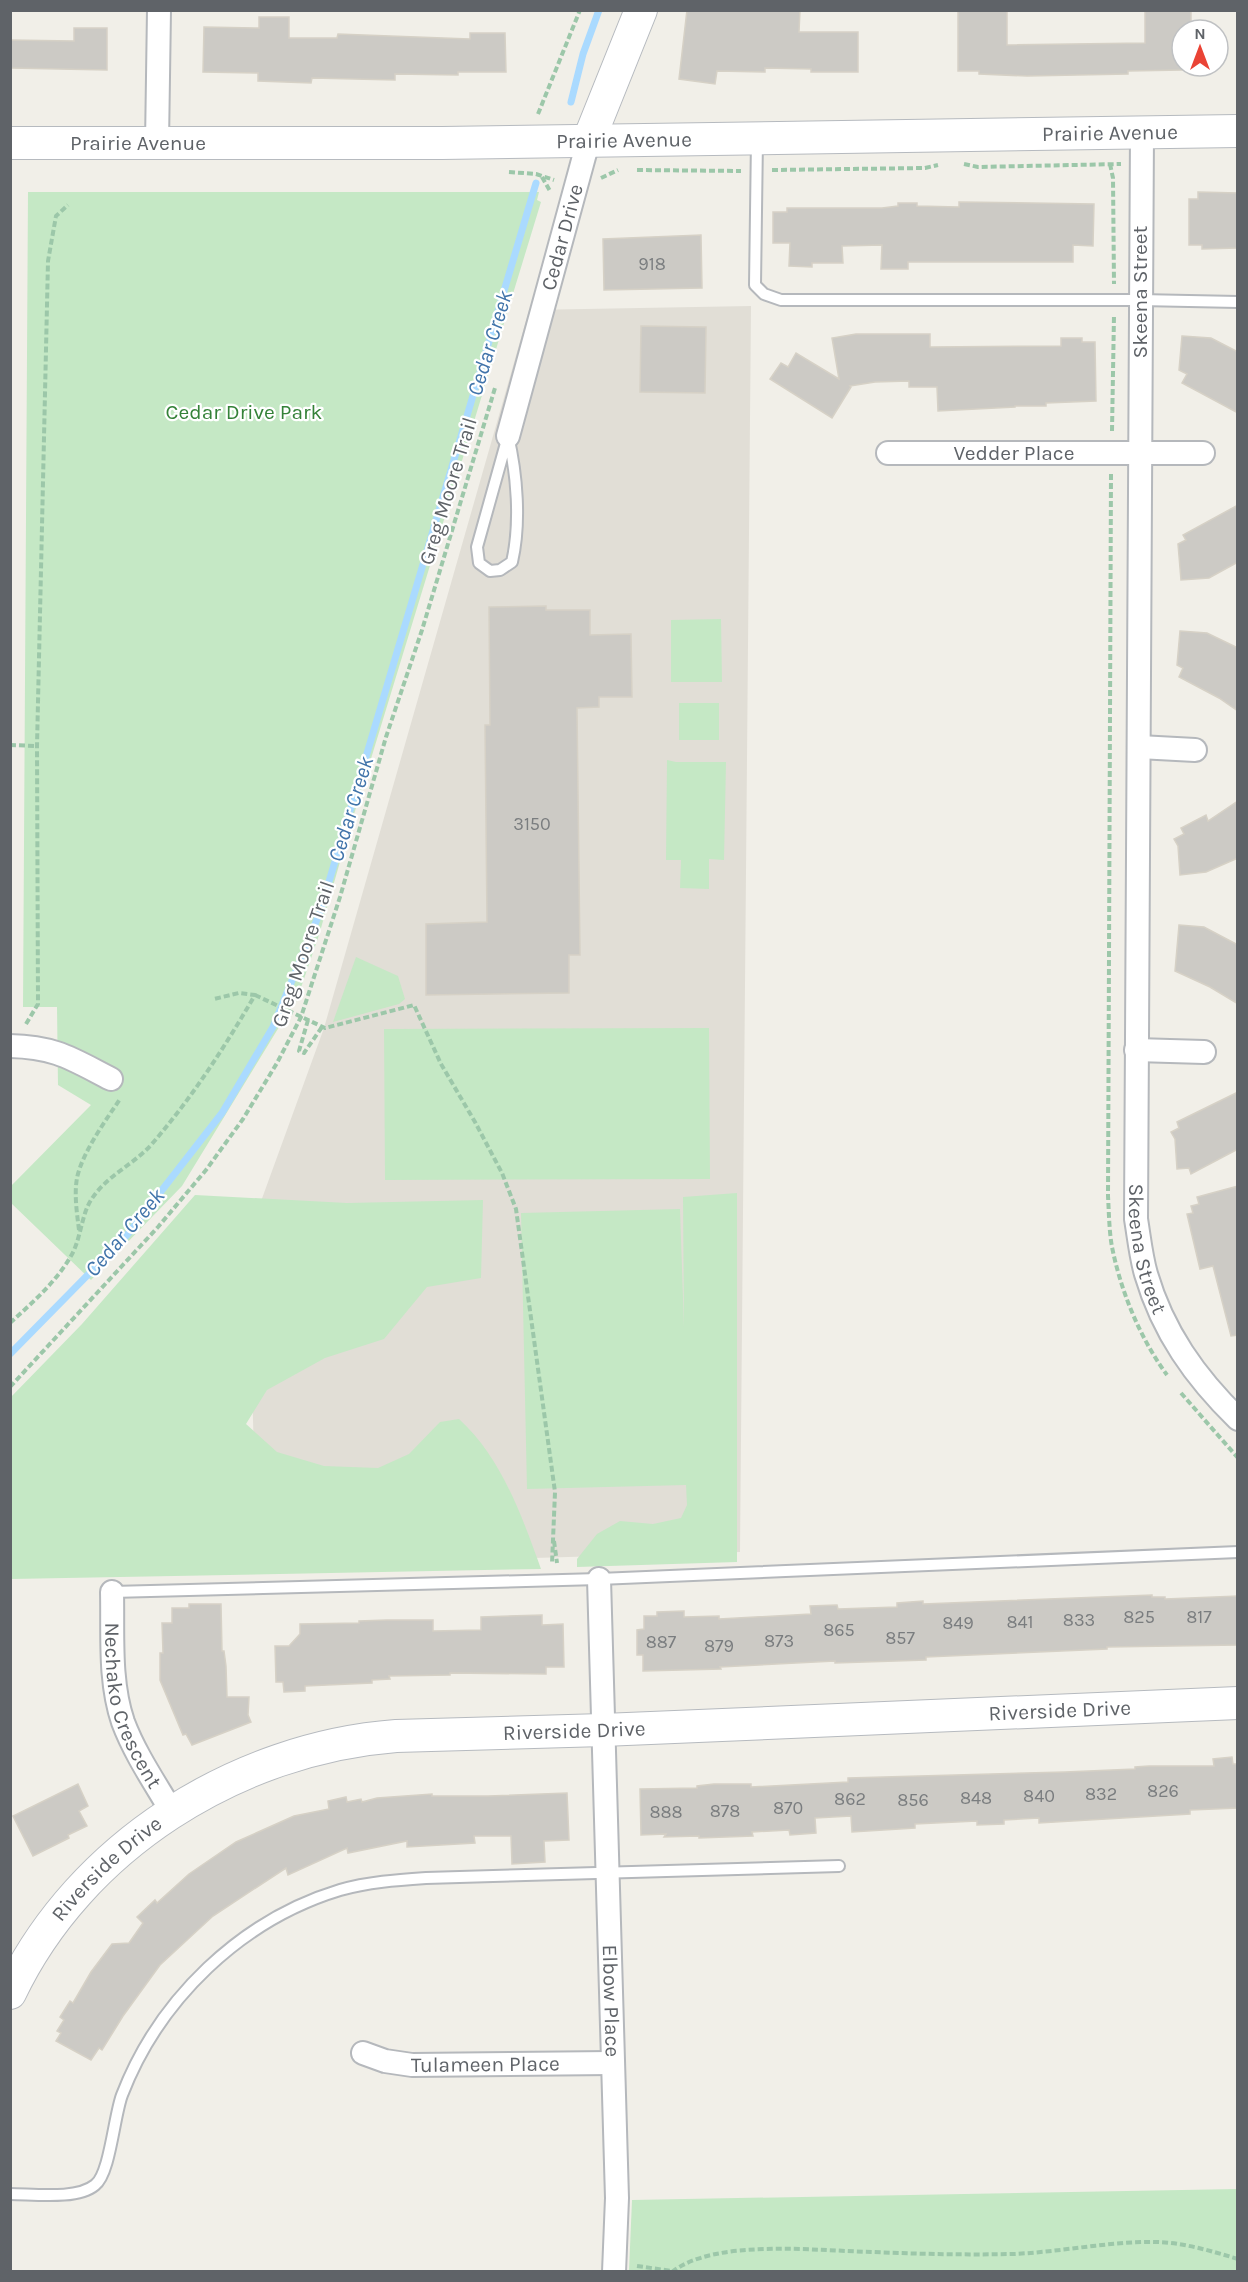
<svg xmlns="http://www.w3.org/2000/svg" width="1248" height="2282" font-family="Karla,sans-serif">
<style>
.education{fill:#e1ded6}
.green{fill:#c5e8c5}
.lines{fill:none;stroke-linecap:round;stroke-linejoin:round}
.stream{stroke:#aadaff;stroke-width:7}
.building{fill:#cccac5;stroke:#d6d1c6;stroke-width:1.5}
.lane-casing{stroke:#b5b8bc;stroke-width:14}
.street-casing{stroke:#b5b8bc;stroke-width:26}
.secondary-casing{stroke:#b6babf;stroke-width:34}
.path{stroke:#9cc7a9;stroke-width:4;stroke-dasharray:6 3;stroke-linecap:butt}
.lane{stroke:#fff;stroke-width:10}
.street{stroke:#fff;stroke-width:22}
.secondary{stroke:#fff;stroke-width:32}
.labels{text-anchor:middle;stroke-width:4.5;stroke-linejoin:round;paint-order:stroke}
.number-label{font-size:18px;fill:#7a7d7f}
.street-label{font-size:21px;fill:#5f6368;stroke:#fff}
.park-label{font-size:21px;fill:#348238;stroke:#fff}
.water-label{font-size:22px;font-style:italic;fill:#4174aa;stroke:#fff}
</style>
<rect width="100%" height="100%" fill="#f1efe8"/>
<path class="education" d="M751,306L740,1552L257,1566L248,1237L324,1028L529,310Z"/>
<g class="green">
<path d="M28,192H539L537,200L541,202L348,834L319,935L295,1005L291,1003L287,1014L182,1186L91,1280L11,1203L10,1187L91,1105L58,1085L57,1007H23Z"/>
<path d="M721,619L722,682H671V620Z"/>
<rect x="679" y="703" width="40" height="37"/>
<path d="M667,760L676,762H726L724,860L709,859V889L680,888L681,860H666Z"/>
<path d="M356,957L398,976L405,999L399,1004L333,1022Z"/>
<path d="M709,1028L710,1179L385,1180L384,1029Z"/>
<path d="M737,1193V1562L577,1567V1559L597,1534L620,1521L653,1524L681,1518L687,1505L686,1485L527,1489L521,1213L680,1209L684,1327L683,1197Z"/>
<path d="M195,1195L347,1203L483,1200L481,1278L427,1287L384,1339L325,1358L267,1390L246,1424L277,1452L324,1466L378,1468L409,1454L440,1422L459,1419C501,1457 522,1516 541,1569L11,1579V1397L82,1324Z"/>
<path d="M1237,2189V2271H629L632,2200Z"/>
</g>
<g class="lines">
<g class="stream">
<path d="M571,102L583,54L599,10"/>
<path d="M10,1354L127,1235L222,1113L273,1027L320,912L536,183"/>
</g>
</g>
<g class="building">
<path d="M687,10H800L799,32H858V72H811V69L765,68V72L717,71L715,84L679,79Z"/>
<path d="M1145,10H1191V30H1182V70L1128,71V74L1027,76L979,74V71H958V11H1007V45L1145,43Z"/>
<path d="M259,17H289V38H337L338,34L470,39V33H505L506,72H458V75L395,74V80L312,78L311,83L258,81V73L203,72L204,27L259,28Z"/>
<path d="M74,28H107V70L10,68V40L74,41Z"/>
<path d="M1198,192L1238,193V248L1202,249V245H1189V199H1198Z"/>
<path d="M959,202L1094,204L1093,246L1073,245V262H908V269H881L882,245L842,246L843,263H812V267L789,266L790,243H773V212H787V208H882L898,206V203H917V206L959,207Z"/>
<path d="M701,235L702,288L604,290L603,239Z"/>
<path d="M641,326L706,327L705,393L640,392Z"/>
<path d="M856,334H930V347L1061,346V338H1082V342H1095L1096,401L1046,403V406H1015V407L938,411L937,387H909V381L875,382L850,386L851,387L832,418L770,379L781,363L788,367L796,353L839,379L832,338Z"/>
<path d="M1182,336L1211,338L1238,352V413L1182,383L1187,374L1179,370Z"/>
<path d="M1238,505V562L1209,578L1181,580L1178,544L1186,540L1183,535Z"/>
<path d="M546,606V610H590V635L631,634L632,697H599V707L577,708L580,955H569V993L426,995V924L487,922L485,725H490L489,607Z"/>
<path d="M1180,631L1207,633L1238,648V711L1219,698L1179,677L1183,668L1177,665Z"/>
<path d="M1238,801V858L1206,872L1180,875L1178,846L1174,839L1184,834L1181,828L1206,815L1208,821Z"/>
<path d="M1179,925L1204,927L1238,945V1004L1210,987L1175,971Z"/>
<path d="M1238,1092V1149L1191,1174L1189,1168L1177,1169L1175,1139L1171,1132L1179,1128L1177,1122Z"/>
<path d="M1238,1186V1335L1231,1336L1213,1266L1200,1269L1187,1214L1193,1213L1191,1206L1199,1204L1197,1197Z"/>
<path d="M1152,1595V1597H1165V1599L1238,1596V1645L1107,1647V1649L926,1657V1660L835,1663V1661L720,1667L721,1669L643,1671V1655H637V1630L644,1629V1616H657V1612L684,1611V1617L719,1616V1619L811,1614L810,1606L837,1605L838,1609L897,1607V1603L923,1601V1604Z"/>
<path d="M189,1604H221L222,1651H224L226,1666L227,1697H249L248,1715L251,1722L192,1745L186,1734L183,1735L160,1680V1653H163L162,1623H172V1608H189Z"/>
<path d="M542,1615V1625L563,1624L564,1667H546V1674L450,1673V1675L389,1676L390,1679L372,1680V1683L305,1686V1691L284,1692L283,1682H276L275,1646H289L300,1634V1624L359,1623V1621L387,1620H433V1631L481,1630V1617Z"/>
<path d="M1232,1757L1233,1764H1238V1808L1190,1810V1814L1039,1823V1818L1004,1820V1824L977,1825V1821L915,1824V1828L852,1832L851,1816L815,1818L816,1833L790,1835L789,1830L752,1832L753,1836L699,1838V1836L664,1837L666,1834L641,1835L640,1789L697,1788V1786L714,1784H751V1787L848,1782V1778L1065,1772L1135,1769V1767L1149,1766H1214L1213,1759Z"/>
<path d="M78,1784L88,1806L79,1811L87,1826L68,1835L69,1838L33,1856L13,1816Z"/>
<path d="M567,1793L569,1840L544,1841L545,1862L512,1864L511,1836H474L475,1843L407,1847V1841L348,1853L347,1848L288,1875L286,1868L213,1916L160,1965L123,2016L102,2050L99,2048L91,2060L56,2041L61,2033L57,2031L64,2020L60,2017L70,2001L73,2003L91,1972L112,1944L129,1943L143,1923L137,1917L155,1900L157,1903L189,1874L236,1842L294,1816L329,1809L328,1801L346,1797L347,1802L361,1799L362,1802L377,1798L432,1794V1796H488Z"/>
</g>
<g class="lines">
<g class="lane-casing">
<g id="lane">
<path d="M757,139L755,285L764,294L781,300H1140L1238,302"/>
<path d="M508,436C517,474 521,523 512,562L500,570L490,571L479,563L477,547Z"/>
<path d="M112,1592L599,1579L1238,1552"/>
<path d="M10,2194C33,2194 77,2200 95,2185C110,2174 114,2116 122,2095C159,1999 241,1920 340,1890C368,1882 397,1880 426,1878L839,1866"/>
</g>
</g>
<g class="street-casing">
<g id="street">
<path id="s1" d="M1142,132L1136,1219C1139,1237 1141,1257 1146,1274C1163,1332 1195,1377 1238,1419"/>
<path d="M157,143L159,10"/>
<path id="s2" d="M508,436L588,142"/>
<path id="s3" d="M888,453H1203"/>
<path d="M1139,747L1195,750"/>
<path d="M10,1046C56,1047 72,1059 111,1079"/>
<path d="M1136,1050L1204,1052"/>
<path id="s4" d="M599,1579L617,2198L614,2272"/>
<path id="s5" d="M112,1592C113,1634 109,1681 123,1722C135,1754 155,1783 172,1812"/>
<path id="s6" d="M363,2053L385,2061L412,2065L612,2063"/>
</g>
</g>
<g class="secondary-casing">
<g id="secondary">
<path d="M588,142L641,10"/>
<path id="s7" d="M10,143H442L1238,131"/>
<path id="s8" d="M10,1993C80,1846 237,1748 396,1736L603,1730L1238,1703"/>
</g>
</g>
<g class="path">
<path d="M538,114L580,10"/>
<path d="M964,164L978,167L1121,164"/>
<path d="M1110,164L1113,178L1114,284"/>
<path d="M637,170L741,171"/>
<path d="M772,170L925,168L938,165"/>
<path d="M509,172L536,174L554,180"/>
<path d="M542,177L550,191"/>
<path d="M601,178L618,170"/>
<path d="M1112,431L1114,315"/>
<path d="M1111,474L1108,1196C1109,1213 1109,1230 1112,1247C1121,1292 1140,1338 1167,1375"/>
<path d="M10,745L37,746"/>
<path d="M255,995L325,1028L414,1005L441,1064L475,1122L502,1173L516,1209L555,1492L552,1564"/>
<path d="M308,1020L299,1051L304,1053L322,1027"/>
<path d="M26,1024L38,1004L37,746L48,261L56,216L68,205"/>
<path d="M79,1230C77,1213 74,1195 77,1178C82,1153 106,1120 120,1099"/>
<path d="M10,1323C32,1303 56,1282 71,1256C81,1239 81,1216 91,1200C106,1176 133,1165 151,1145C192,1098 224,1048 255,995L239,993L214,999"/>
<path d="M10,1387L158,1227L206,1170L243,1119L277,1063L301,1017L340,897L386,737L422,630L495,388"/>
<path d="M1181,1393L1238,1458"/>
<path d="M554,1541L557,1563"/>
<path d="M637,2266L672,2271"/>
<path d="M672,2272C715,2238 819,2251 872,2252C919,2254 966,2255 1013,2254C1062,2252 1109,2241 1158,2242C1185,2243 1211,2251 1238,2259"/>
</g>
<use href="#lane" class="lane"/>
<use href="#street" class="street"/>
<use href="#secondary" class="secondary"/>
</g>
<g class="labels">
<g class="number-label">
<text x="652" y="270">918</text>
<text x="532" y="830">3150</text>
<text x="1139" y="1623">825</text>
<text x="1199" y="1623">817</text>
<text x="1079" y="1626">833</text>
<text x="1020" y="1628">841</text>
<text x="958" y="1629">849</text>
<text x="839" y="1636">865</text>
<text x="900" y="1644">857</text>
<text x="779" y="1647">873</text>
<text x="661" y="1648">887</text>
<text x="719" y="1652">879</text>
<text x="1163" y="1797">826</text>
<text x="1101" y="1800">832</text>
<text x="1039" y="1802">840</text>
<text x="976" y="1804">848</text>
<text x="850" y="1805">862</text>
<text x="913" y="1806">856</text>
<text x="788" y="1814">870</text>
<text x="725" y="1817">878</text>
<text x="666" y="1818">888</text>
</g>
<g class="street-label">
<text dy="7" stroke="none"><textPath href="#s7" startOffset="1100">Prairie Avenue</textPath></text>
<text dy="7" stroke="none"><textPath href="#s7" startOffset="614">Prairie Avenue</textPath></text>
<text dy="7" stroke="none"><textPath href="#s7" startOffset="128">Prairie Avenue</textPath></text>
<text dy="7" stroke="none"><textPath href="#s2" startOffset="206">Cedar Drive</textPath></text>
<text transform="translate(1140 292) rotate(-90)" y="7">Skeena Street</text>
<text dy="7" stroke="none"><textPath href="#s3" startOffset="126">Vedder Place</textPath></text>
<text transform="translate(448 491) rotate(-73)" y="7">Greg Moore Trail</text>
<text transform="translate(303 954) rotate(-71)" y="7">Greg Moore Trail</text>
<text dy="7" stroke="none"><textPath href="#s1" startOffset="1118">Skeena Street</textPath></text>
<text dy="7" stroke="none"><textPath href="#s5" startOffset="117">Nechako Crescent</textPath></text>
<text dy="7" stroke="none"><textPath href="#s8" startOffset="1149">Riverside Drive</textPath></text>
<text dy="7" stroke="none"><textPath href="#s8" startOffset="663">Riverside Drive</textPath></text>
<text dy="7" stroke="none"><textPath href="#s8" startOffset="159">Riverside Drive</textPath></text>
<text dy="7" stroke="none"><textPath href="#s4" startOffset="422">Elbow Place</textPath></text>
<text dy="7" stroke="none"><textPath href="#s6" startOffset="124">Tulameen Place</textPath></text>
</g>
<g class="park-label">
<text x="244" y="419">Cedar Drive Park</text>
</g>
<g class="water-label">
<text transform="translate(489 343) rotate(-73)" y="8">Cedar Creek</text>
<text transform="translate(350 809) rotate(-73)" y="8">Cedar Creek</text>
<text transform="translate(124 1232) rotate(-49)" y="8">Cedar Creek</text>
</g>
</g>
<rect width="1248" height="2282" fill="none" stroke="#5f6368" stroke-width="24"/>
<g transform="translate(1200 48)"><circle r="28" fill="#ffffff" stroke="#bfc1c3" stroke-width="1.5"/>
<path d="M0-4.5L10 22L0 15L-10 22Z" fill="#ea4335"/>
<text y="-9" font-size="16" font-weight="bold" text-anchor="middle" fill="#5f6368">N</text>
</g>
</svg>
